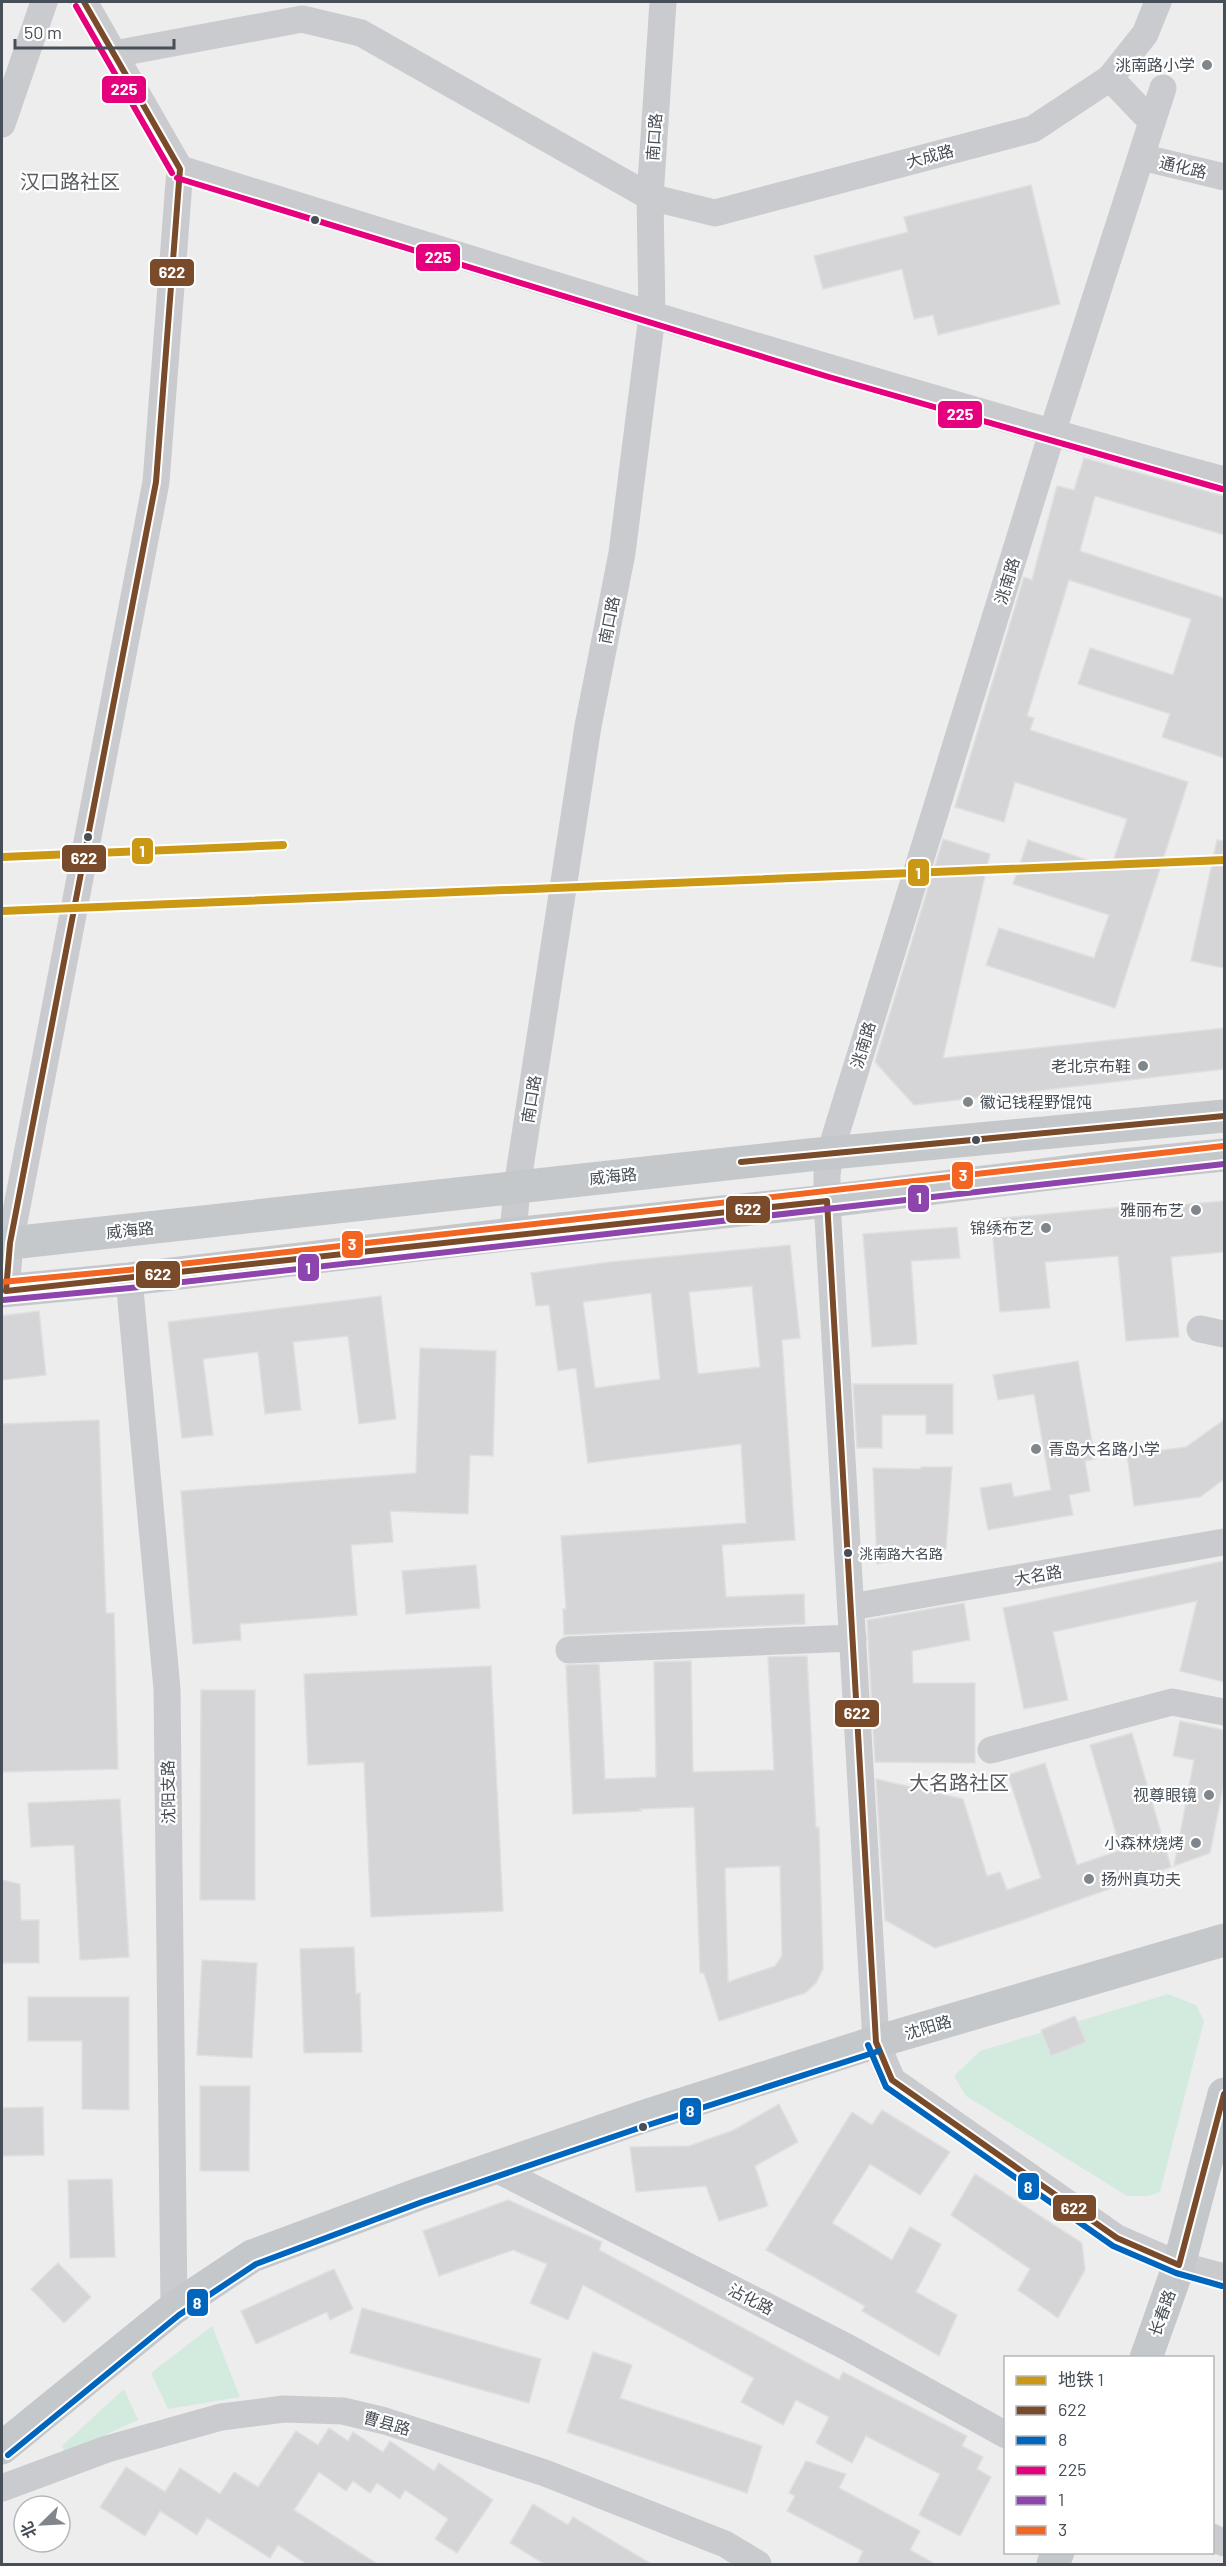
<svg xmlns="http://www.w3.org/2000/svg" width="1226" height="2566" font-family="Barlow,'Noto Sans SC',sans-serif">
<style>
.green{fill:#d3ebde}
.building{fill:#d5d5d7;stroke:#dfdfe0;stroke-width:1.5;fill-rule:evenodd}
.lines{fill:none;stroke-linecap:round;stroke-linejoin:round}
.minor{stroke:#c9cbce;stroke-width:27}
.major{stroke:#c5c8cb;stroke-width:33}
.bus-1-casing{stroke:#fff;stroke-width:10}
.bus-2-casing{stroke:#fff;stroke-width:10}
.bus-3-casing{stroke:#fff;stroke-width:10}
.bus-4-casing{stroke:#fff;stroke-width:10}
.bus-5-casing{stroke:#fff;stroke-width:10}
.bus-1{stroke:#7a4b2a;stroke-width:6}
.bus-2{stroke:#0065bd;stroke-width:6}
.bus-3{stroke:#e5007d;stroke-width:6}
.bus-4{stroke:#8e44ad;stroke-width:6}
.bus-5{stroke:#f26522;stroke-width:6}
.metro-1-casing{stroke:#fff;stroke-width:12}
.metro-1{stroke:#cb9816;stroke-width:8}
.poi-dot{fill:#81868c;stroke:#fff;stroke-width:2}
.bus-dot{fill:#464e57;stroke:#fff;stroke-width:2}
.labels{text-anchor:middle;stroke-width:4.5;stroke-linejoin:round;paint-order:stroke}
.bus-label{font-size:14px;fill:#464e57;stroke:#fff;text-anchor:start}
.poi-label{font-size:16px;fill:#464e57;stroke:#fff;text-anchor:end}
.street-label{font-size:16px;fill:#464e57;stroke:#fff}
.quarter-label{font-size:20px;fill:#595c60;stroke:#fff}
.line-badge{stroke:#fff;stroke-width:2}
.badge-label{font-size:16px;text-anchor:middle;font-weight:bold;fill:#fff}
</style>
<rect width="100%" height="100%" fill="#eeeded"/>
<g class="green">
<path d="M1168,1994L1196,2005L1204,2021L1160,2192L1148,2196H1127L966,2096L954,2076L980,2051Z"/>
<path d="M212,2326L240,2397L168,2409L151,2373Z"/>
<path d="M124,2389L138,2420L65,2453L62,2446Z"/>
</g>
<g class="building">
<path d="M1031,185L1060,304L938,335L933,315L914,319L902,269L823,289L814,256L908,232L904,217Z"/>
<path d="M1084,458L1224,496V535L1095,496L1080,551L1224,598V758L1162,737L1170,714L1078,684L1090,648L1173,675L1191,619L1069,580L1027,716L1034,718L1030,730L1188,782L1115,1008L986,965L999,928L1094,958L1109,915L1013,884L1028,840L1111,868L1127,819L1015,782L1004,822L955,807L1024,577L1032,580L1057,486L1074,490Z"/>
<path d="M943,839L990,854L943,1058L1224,1028V1069L914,1105L875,1062Z"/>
<path d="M1217,840L1224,841V968L1191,961Z"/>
<path d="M1224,1201V1252L1171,1257L1179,1337L1126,1341L1118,1256L1045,1262L1050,1308L1000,1312L991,1219L1166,1203V1206Z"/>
<path d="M957,1227L960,1258L911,1261L917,1344L872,1347L863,1234Z"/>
<path d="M790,1245L800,1338L782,1340L795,1540L722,1545L726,1597L804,1594L805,1624L564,1635L563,1609H566L561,1536L746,1523L741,1444L588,1463L576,1368L558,1371L549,1305L536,1306L531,1273L610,1262ZM752,1286L760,1367L698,1374L689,1292ZM651,1293L660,1379L595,1388L583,1302Z"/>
<path d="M381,1296L396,1419L359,1424L348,1336L293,1342L301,1410L265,1414L258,1352L203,1359L213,1435L182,1438L168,1322Z"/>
<path d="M39,1311L46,1375L2,1380V1316Z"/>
<path d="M420,1348L496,1351L493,1456L470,1455L468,1514L390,1511L393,1542L351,1545L357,1615L240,1624L241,1640L193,1644L181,1491L416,1473Z"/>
<path d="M1078,1361L1095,1459L1085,1461L1090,1491L1069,1495L1073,1515L988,1530L980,1488L1011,1483L1014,1497L1051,1490L1034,1394L998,1400L993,1375Z"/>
<path d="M853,1384H953V1434H926V1415H882V1448H857Z"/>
<path d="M99,1420L106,1613H114L118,1769L2,1772V1424Z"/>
<path d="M1224,1420V1479L1200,1497L1134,1506L1127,1455L1186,1447Z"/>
<path d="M921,1467H952L946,1549L877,1564L873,1468L921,1469Z"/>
<path d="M1224,1561V1682L1180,1671L1197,1601L1053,1632L1068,1700L1024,1709L1003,1608Z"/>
<path d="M476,1565L480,1608L406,1614L402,1571Z"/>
<path d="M964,1603L970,1640L912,1651L913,1683H975V1763L875,1762L867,1620Z"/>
<path d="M807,1656L816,1828L819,1827L823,1969L816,1983L805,1993L719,2021L704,1973H700L694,1807L640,1809L641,1811L573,1814L566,1665L599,1664L605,1779L656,1777L654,1662L691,1661L693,1772L774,1770L768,1657ZM780,1866L782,1956L775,1966L728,1982L725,1868Z"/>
<path d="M491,1666L503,1911L371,1917L364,1762L308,1765L304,1674Z"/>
<path d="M201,1690H255V1900H200Z"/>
<path d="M1180,1721L1224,1730V1783L1210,1853L1174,1866L1194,1760L1173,1756Z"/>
<path d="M1132,1733L1171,1867L1019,1921L935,1948L885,1920L876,1779L963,1799L987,1876L1000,1872L1007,1890L1041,1878L1008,1775L1045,1763L1077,1865L1121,1850L1090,1745Z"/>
<path d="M120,1799L129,1957L80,1960L74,1845L31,1847L28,1803Z"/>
<path d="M2,1880L20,1884L21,1920H39V1963H2Z"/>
<path d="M354,1947L356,1994L360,1993L362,2052L304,2053L300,1949Z"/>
<path d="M202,1960L257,1963L252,2058L197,2055Z"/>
<path d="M28,1997H129V2110L82,2109V2041H28Z"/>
<path d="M1075,2016L1086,2042L1051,2056L1041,2030Z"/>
<path d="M200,2086H250L249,2171H200Z"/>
<path d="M779,2104L798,2142L755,2166L768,2206L719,2221L706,2186L636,2192L630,2147L689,2146L734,2130Z"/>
<path d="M43,2107L44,2155L2,2156V2108Z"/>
<path d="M882,2110L950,2152L920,2195L870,2164L832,2223L892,2260L910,2227L941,2244L916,2292L957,2315L939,2356L862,2311L865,2306L766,2250L852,2112L872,2125Z"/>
<path d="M975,2174L1082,2243L1085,2270L1058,2318L1018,2290L1030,2269L951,2215Z"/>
<path d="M112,2179L115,2257L70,2258L68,2180Z"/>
<path d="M508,2200L602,2242L599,2250L839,2380L843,2372L967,2436L962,2446L983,2457L977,2469L991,2477L960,2536L919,2515L940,2474L866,2436L852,2463L816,2443L829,2417L796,2400L783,2425L741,2402L754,2378L583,2285L568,2320L530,2303L547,2264L513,2250L439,2276L423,2231Z"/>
<path d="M58,2263L91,2297L64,2323L31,2289Z"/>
<path d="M334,2269L353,2309L330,2320L327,2312L256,2344L241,2311Z"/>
<path d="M362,2308L541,2359L529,2403L350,2353Z"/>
<path d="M593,2352L632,2365L620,2398L762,2446L747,2493L567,2432Z"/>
<path d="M329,2428L348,2441L353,2432L383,2452L390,2441L434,2471L439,2463L493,2500L457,2553L435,2539L448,2519L405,2490L400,2499L377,2483L370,2493L353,2481L346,2491L319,2472L294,2510L379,2565H308L278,2545L270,2558L207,2518L197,2535L160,2511L145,2536L100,2507L126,2467L165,2492L180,2468L220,2494L234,2472L258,2487L296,2431L318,2445Z"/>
<path d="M806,2461L846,2474L839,2488L920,2531L910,2550L937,2565H857L863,2551L787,2511L795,2496L789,2493Z"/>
<path d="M533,2504L568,2525L573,2517L653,2565H546L510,2543Z"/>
</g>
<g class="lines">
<g class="minor">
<path d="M114,54L302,19L361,33L650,197L715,213L1033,129L1110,78L1145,34L1158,2"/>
<path d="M1110,78L1152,122"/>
<path d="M1163,88L1052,433L830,1153L827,1175V1201L876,2042L892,2080L1117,2238L1179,2265L1224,2277"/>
<path d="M2,124L44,2"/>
<path d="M1141,157L1224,177"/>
<path d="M180,169C527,277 874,385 1224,480"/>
<path d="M513,1234L517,1187L588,726L622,553L652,316L650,197L663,2"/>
<path d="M129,1279L167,1689L174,2308"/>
<path d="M6,1291L10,1243L156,482L180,169L84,2"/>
<path d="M1200,1329L1224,1334"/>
<path d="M851,1607L1224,1542"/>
<path d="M569,1650L853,1638"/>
<path d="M991,1750L1172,1702L1224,1712"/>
<path d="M494,2168L845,2346L1006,2435"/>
<path d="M2,2488L107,2449L221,2417L284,2409L343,2411L385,2421L545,2473L725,2544L758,2564"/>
<path d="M1212,2537L1224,2543"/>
</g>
<g class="major">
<path d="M2,1244L809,1155L1224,1116"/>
<path d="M2,1291L129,1279L513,1234L827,1201L1123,1165L1224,1155"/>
<path d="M1146,2358L1179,2265L1224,2094"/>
<path d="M2,2448L174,2308L252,2256L419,2194L639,2118L876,2042L1224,1940"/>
<path d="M1053,2564L1058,2552"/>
</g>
<g class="bus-1-casing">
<g id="bus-1">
<path d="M84,2L180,169L156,482L10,1243L6,1291L827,1201L876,2042L892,2080L1117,2238L1179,2265L1224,2094"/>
<path d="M741,1162L1224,1116"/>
</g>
</g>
<g class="bus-2-casing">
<g id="bus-2">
<path d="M868,2045L886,2087L1113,2246L1176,2273L1222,2286"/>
<path d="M8,2455L179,2315L256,2264L422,2202L642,2127L879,2051"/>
</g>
</g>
<g class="bus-3-casing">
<g id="bus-3">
<path d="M76,6L172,173"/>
<path d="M177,178L829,377L1222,489"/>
</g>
</g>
<g class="bus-4-casing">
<path id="bus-4" d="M3,1300L130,1288L1224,1164"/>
</g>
<g class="bus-5-casing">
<path id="bus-5" d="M2,1282L128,1270L1223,1146"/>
</g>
<use href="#bus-1" class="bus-1"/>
<use href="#bus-2" class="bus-2"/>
<use href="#bus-3" class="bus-3"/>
<use href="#bus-4" class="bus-4"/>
<use href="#bus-5" class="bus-5"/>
<g class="metro-1-casing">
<g id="metro-1">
<path d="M2,857L283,845"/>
<path d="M2,911L1224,860"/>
</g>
</g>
<use href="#metro-1" class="metro-1"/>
</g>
<g class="poi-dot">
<circle cx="1207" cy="65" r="6"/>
<circle cx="1143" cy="1066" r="6"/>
<circle cx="968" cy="1102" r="6"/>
<circle cx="1196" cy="1210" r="6"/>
<circle cx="1046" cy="1228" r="6"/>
<circle cx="1036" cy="1449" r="6"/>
<circle cx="1209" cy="1795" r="6"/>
<circle cx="1196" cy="1843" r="6"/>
<circle cx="1089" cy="1879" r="6"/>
</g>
<g class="bus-dot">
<circle cx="315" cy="220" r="5"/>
<circle cx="88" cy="837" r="5"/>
<circle cx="976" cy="1140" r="5"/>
<circle cx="848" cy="1553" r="5"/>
<circle cx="643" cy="2127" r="5"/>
</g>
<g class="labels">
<g class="bus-label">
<text x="859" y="1559">洮南路大名路</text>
</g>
<g class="poi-label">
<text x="1195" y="71">洮南路小学</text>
<text x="1131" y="1072">老北京布鞋</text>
<text x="980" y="1108" text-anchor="start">徽记钱程野馄饨</text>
<text x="1184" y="1216">雅丽布艺</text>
<text x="1034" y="1234">锦绣布艺</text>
<text x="1048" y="1455" text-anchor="start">青岛大名路小学</text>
<text x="1197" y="1801">视尊眼镜</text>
<text x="1184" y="1849">小森林烧烤</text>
<text x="1101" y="1885" text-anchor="start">扬州真功夫</text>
</g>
<g class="street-label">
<text transform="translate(654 137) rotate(-86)" y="6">南口路</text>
<text transform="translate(930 156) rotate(-15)" y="6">大成路</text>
<text transform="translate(1183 167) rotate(13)" y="6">通化路</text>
<text transform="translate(1007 581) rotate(-73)" y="6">洮南路</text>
<text transform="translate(609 620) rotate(-79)" y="6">南口路</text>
<text transform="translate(863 1045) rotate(-73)" y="6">洮南路</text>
<text transform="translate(531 1099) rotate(-81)" y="6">南口路</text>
<text transform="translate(613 1176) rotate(-6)" y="6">威海路</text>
<text transform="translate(130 1230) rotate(-6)" y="6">威海路</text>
<text transform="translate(1038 1575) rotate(-10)" y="6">大名路</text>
<text transform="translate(168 1792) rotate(-91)" y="6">沈阳支路</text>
<text transform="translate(928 2027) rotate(-16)" y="6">沈阳路</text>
<text transform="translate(751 2299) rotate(27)" y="6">沾化路</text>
<text transform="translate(1162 2313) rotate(-70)" y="6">长春路</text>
<text transform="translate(387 2423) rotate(16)" y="6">曹县路</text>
</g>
<g class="quarter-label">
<text x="70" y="189">汉口路社区</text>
<text x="959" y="1790">大名路社区</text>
</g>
</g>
<g class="line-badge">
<rect x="101" y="75" width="46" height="29" rx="6" fill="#e5007d"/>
<rect x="415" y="243" width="46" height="29" rx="6" fill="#e5007d"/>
<rect x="149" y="258" width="46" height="29" rx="6" fill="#7a4b2a"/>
<rect x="937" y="400" width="46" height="29" rx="6" fill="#e5007d"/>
<rect x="131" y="837" width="23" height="28" rx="6" fill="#cb9816"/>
<rect x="61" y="844" width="46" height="29" rx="6" fill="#7a4b2a"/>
<rect x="907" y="858" width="23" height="29" rx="6" fill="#cb9816"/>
<rect x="951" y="1161" width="23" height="29" rx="6" fill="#f26522"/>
<rect x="907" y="1184" width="23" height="29" rx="6" fill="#8e44ad"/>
<rect x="725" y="1195" width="46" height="29" rx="6" fill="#7a4b2a"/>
<rect x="341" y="1230" width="23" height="29" rx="6" fill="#f26522"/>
<rect x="297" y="1253" width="23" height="29" rx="6" fill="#8e44ad"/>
<rect x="135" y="1260" width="46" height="29" rx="6" fill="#7a4b2a"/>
<rect x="834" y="1699" width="46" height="29" rx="6" fill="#7a4b2a"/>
<rect x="679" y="2097" width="23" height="29" rx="6" fill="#0065bd"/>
<rect x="1017" y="2172" width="23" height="29" rx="6" fill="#0065bd"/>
<rect x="1052" y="2194" width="45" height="28" rx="6" fill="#7a4b2a"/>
<rect x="186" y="2288" width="23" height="29" rx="6" fill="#0065bd"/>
</g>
<g class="badge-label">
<text x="124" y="95">225</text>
<text x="438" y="263">225</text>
<text x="172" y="278">622</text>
<text x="960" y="420">225</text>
<text x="142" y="857">1</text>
<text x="84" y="864">622</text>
<text x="918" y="879">1</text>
<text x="963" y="1181">3</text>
<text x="919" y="1204">1</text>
<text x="748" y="1215">622</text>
<text x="352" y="1250">3</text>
<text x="308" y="1274">1</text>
<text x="158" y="1280">622</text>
<text x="857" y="1719">622</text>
<text x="690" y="2117">8</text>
<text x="1028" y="2193">8</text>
<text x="1074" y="2214">622</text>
<text x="197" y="2309">8</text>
</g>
<rect width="1226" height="2566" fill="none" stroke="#464e57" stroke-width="6"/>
<rect x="1004" y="2356" width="210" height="198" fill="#ffffff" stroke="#b5b8bc" stroke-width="1.5"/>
<rect x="1016" y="2376" width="30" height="9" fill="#cb9816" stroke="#b5b8bc" stroke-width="1.5"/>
<text x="1058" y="2386" font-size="18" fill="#464e57">地铁 1</text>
<rect x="1016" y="2406" width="30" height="9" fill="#7a4b2a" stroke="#b5b8bc" stroke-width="1.5"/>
<text x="1058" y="2416" font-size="18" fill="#464e57">622</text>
<rect x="1016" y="2436" width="30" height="9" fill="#0065bd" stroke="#b5b8bc" stroke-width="1.5"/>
<text x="1058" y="2446" font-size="18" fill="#464e57">8</text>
<rect x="1016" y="2466" width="30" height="9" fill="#e5007d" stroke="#b5b8bc" stroke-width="1.5"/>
<text x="1058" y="2476" font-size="18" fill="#464e57">225</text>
<rect x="1016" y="2496" width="30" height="9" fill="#8e44ad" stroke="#b5b8bc" stroke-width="1.5"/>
<text x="1058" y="2506" font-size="18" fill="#464e57">1</text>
<rect x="1016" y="2526" width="30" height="9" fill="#f26522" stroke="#b5b8bc" stroke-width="1.5"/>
<text x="1058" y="2536" font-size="18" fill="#464e57">3</text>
<g transform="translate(42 2524) rotate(246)"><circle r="28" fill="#ffffff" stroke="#b5b8bc" stroke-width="1.5"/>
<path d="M0-4.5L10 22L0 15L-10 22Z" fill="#81868c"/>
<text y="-9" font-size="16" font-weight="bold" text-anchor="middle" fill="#464e57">北</text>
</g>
<path d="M15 39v9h159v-9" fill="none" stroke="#464e57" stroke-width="3"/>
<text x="24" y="39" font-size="18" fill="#464e57" stroke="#ffffff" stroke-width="4.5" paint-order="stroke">50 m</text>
</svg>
